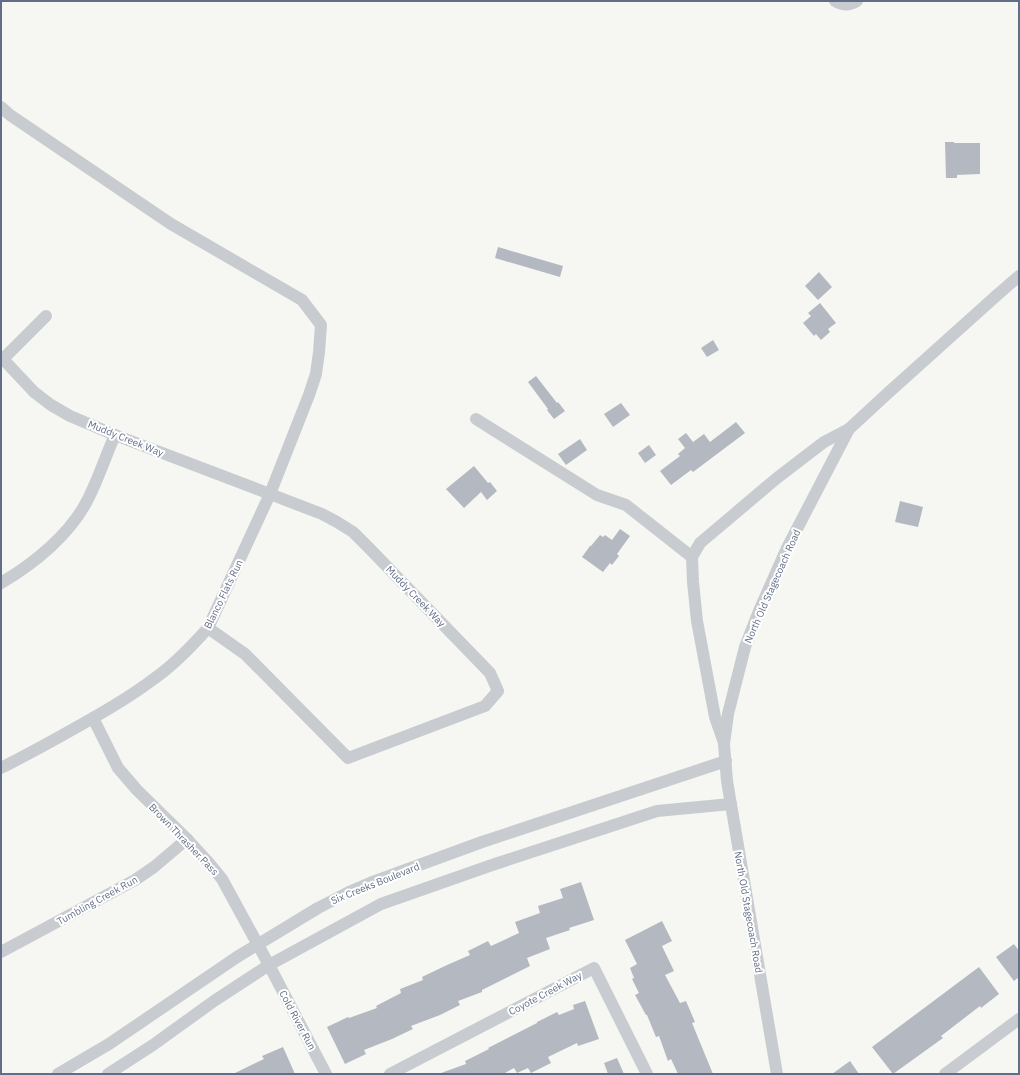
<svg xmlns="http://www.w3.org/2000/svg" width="1020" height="1075" font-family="'IBM Plex Sans',sans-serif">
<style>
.building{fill:#b4b9c1}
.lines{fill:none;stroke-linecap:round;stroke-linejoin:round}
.minor{stroke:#c8cbcf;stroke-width:12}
.labels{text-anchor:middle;stroke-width:4;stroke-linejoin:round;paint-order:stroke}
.street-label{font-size:10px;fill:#626e87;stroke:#fff}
</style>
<rect width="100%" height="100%" fill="#f6f7f3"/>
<g class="building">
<path d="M945,142H954V143H980V174L957,175V178H946Z"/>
<path d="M498,247L563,266L560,277L495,258Z"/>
<path d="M819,272L832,287L818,300L805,286Z"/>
<path d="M820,303L836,323L828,329L830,332L821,340L816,334L814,336L803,323L811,316L808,313Z"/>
<path d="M713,340L719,350L707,357L701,348Z"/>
<path d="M536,376L557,403L558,402L565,411L554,419L547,410L548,409L528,382Z"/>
<path d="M621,403L630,415L613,427L604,414Z"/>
<path d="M736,422L745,433L693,472L691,470L671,485L660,471L680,456L678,454L685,448L678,439L686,433L693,442L704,434L710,442Z"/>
<path d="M580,439L587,450L566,465L558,454Z"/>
<path d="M649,445L656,455L645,463L638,453Z"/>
<path d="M474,466L488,483L490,482L497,491L487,500L481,492L464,508L446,489Z"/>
<path d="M900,501L923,507L918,527L895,522Z"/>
<path d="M620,529L630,536L617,554L619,556L612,565L610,563L603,572L582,557L590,546H591L600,535L603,537L605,535L612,540Z"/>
<path d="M581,882L594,920L569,928L570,930L546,938L550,949L527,958L530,966L482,990V992L458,1001L460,1005L440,1015L411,1026L413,1029L392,1039L364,1050L366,1054L345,1064L327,1027L348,1017L349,1018L377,1008L376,1006L401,993L400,989L423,980L422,977L447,965L470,955L468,951L488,941L491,946L519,933L515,922L540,913L538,906L563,898L560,889Z"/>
<path d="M662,921L672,941L662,946L674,971L665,975L680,1003L686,1001L695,1022L692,1023L713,1074H678L671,1059L668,1061L659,1036L656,1037L647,1015H646L635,995L639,993L632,979L634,978L630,968L637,964L625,940Z"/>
<path d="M1014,944L1019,951V977L1014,981L996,957Z"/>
<path d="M979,967L999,994L981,1008L980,1006L941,1036L943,1038L893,1074L872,1047Z"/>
<path d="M585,1001L599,1039L578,1046L577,1043L548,1057L551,1063L531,1073L528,1068L517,1073L514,1068L503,1074H441V1073L466,1064L465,1061L489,1049L488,1048L537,1023V1022L557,1012L559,1015L574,1009L573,1005Z"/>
<path d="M283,1047L295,1074H233L264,1059L262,1056Z"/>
<path d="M617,1058L624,1074H608L604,1063Z"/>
<path d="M850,1061L859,1074H832Z"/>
</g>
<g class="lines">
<g class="minor">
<path d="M835,1C843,6 849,6 857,1"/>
<path d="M1,107L10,115L171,224L302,300L321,325L319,352L316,374L309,395L270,494L208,628C192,646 175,664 155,678C126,700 93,718 61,736C41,747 21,758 1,768"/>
<path d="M3,359L34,392L51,405L70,416L115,435L270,494L322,514L337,522L353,532L369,548L490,673L498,691L485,706L348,758L245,654L208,628"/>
<path d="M1,361L46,316"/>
<path d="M476,419L597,495L626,505L692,557"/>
<path d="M1,583C35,563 72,533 89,497C99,477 106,455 115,435"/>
<path d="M93,718L118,768L137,790L187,839L209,863L222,879L269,965L326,1074"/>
<path d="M723,740L715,717L697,621L693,582L692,557L700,543L777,478L824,442L849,429"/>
<path d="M1,952L135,880L154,867L187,839"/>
<path d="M58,1074L109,1044L237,957L318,908L349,892L370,883L482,842L726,761"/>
<path d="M108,1074L153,1045L214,1001L269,965L381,904L492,865L657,811L731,804"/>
<path d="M390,1074L594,968L647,1074"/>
<path d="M777,1074L727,781L724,744L728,714L745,647L759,611L787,548L849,429L888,393L996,296L1019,276"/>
<path d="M945,1074L1019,1019"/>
</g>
</g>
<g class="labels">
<g class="street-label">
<text transform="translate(126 438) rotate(22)" y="4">Muddy Creek Way</text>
<text transform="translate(772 586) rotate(-66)" y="4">North Old Stagecoach Road</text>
<text transform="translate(223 594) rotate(-64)" y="4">Blanco Flats Run</text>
<text transform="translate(416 596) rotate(46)" y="4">Muddy Creek Way</text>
<text transform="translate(184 839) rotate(46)" y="4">Brown Thrasher Pass</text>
<text transform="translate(375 883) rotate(-22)" y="4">Six Creeks Boulevard</text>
<text transform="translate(97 900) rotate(-29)" y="4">Tumbling Creek Run</text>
<text transform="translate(749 912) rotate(80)" y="4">North Old Stagecoach Road</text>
<text transform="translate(545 993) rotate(-28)" y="4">Coyote Creek Way</text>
<text transform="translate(298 1020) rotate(62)" y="4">Cold River Run</text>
</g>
</g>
<rect width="1020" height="1075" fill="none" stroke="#626e87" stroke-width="4"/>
</svg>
